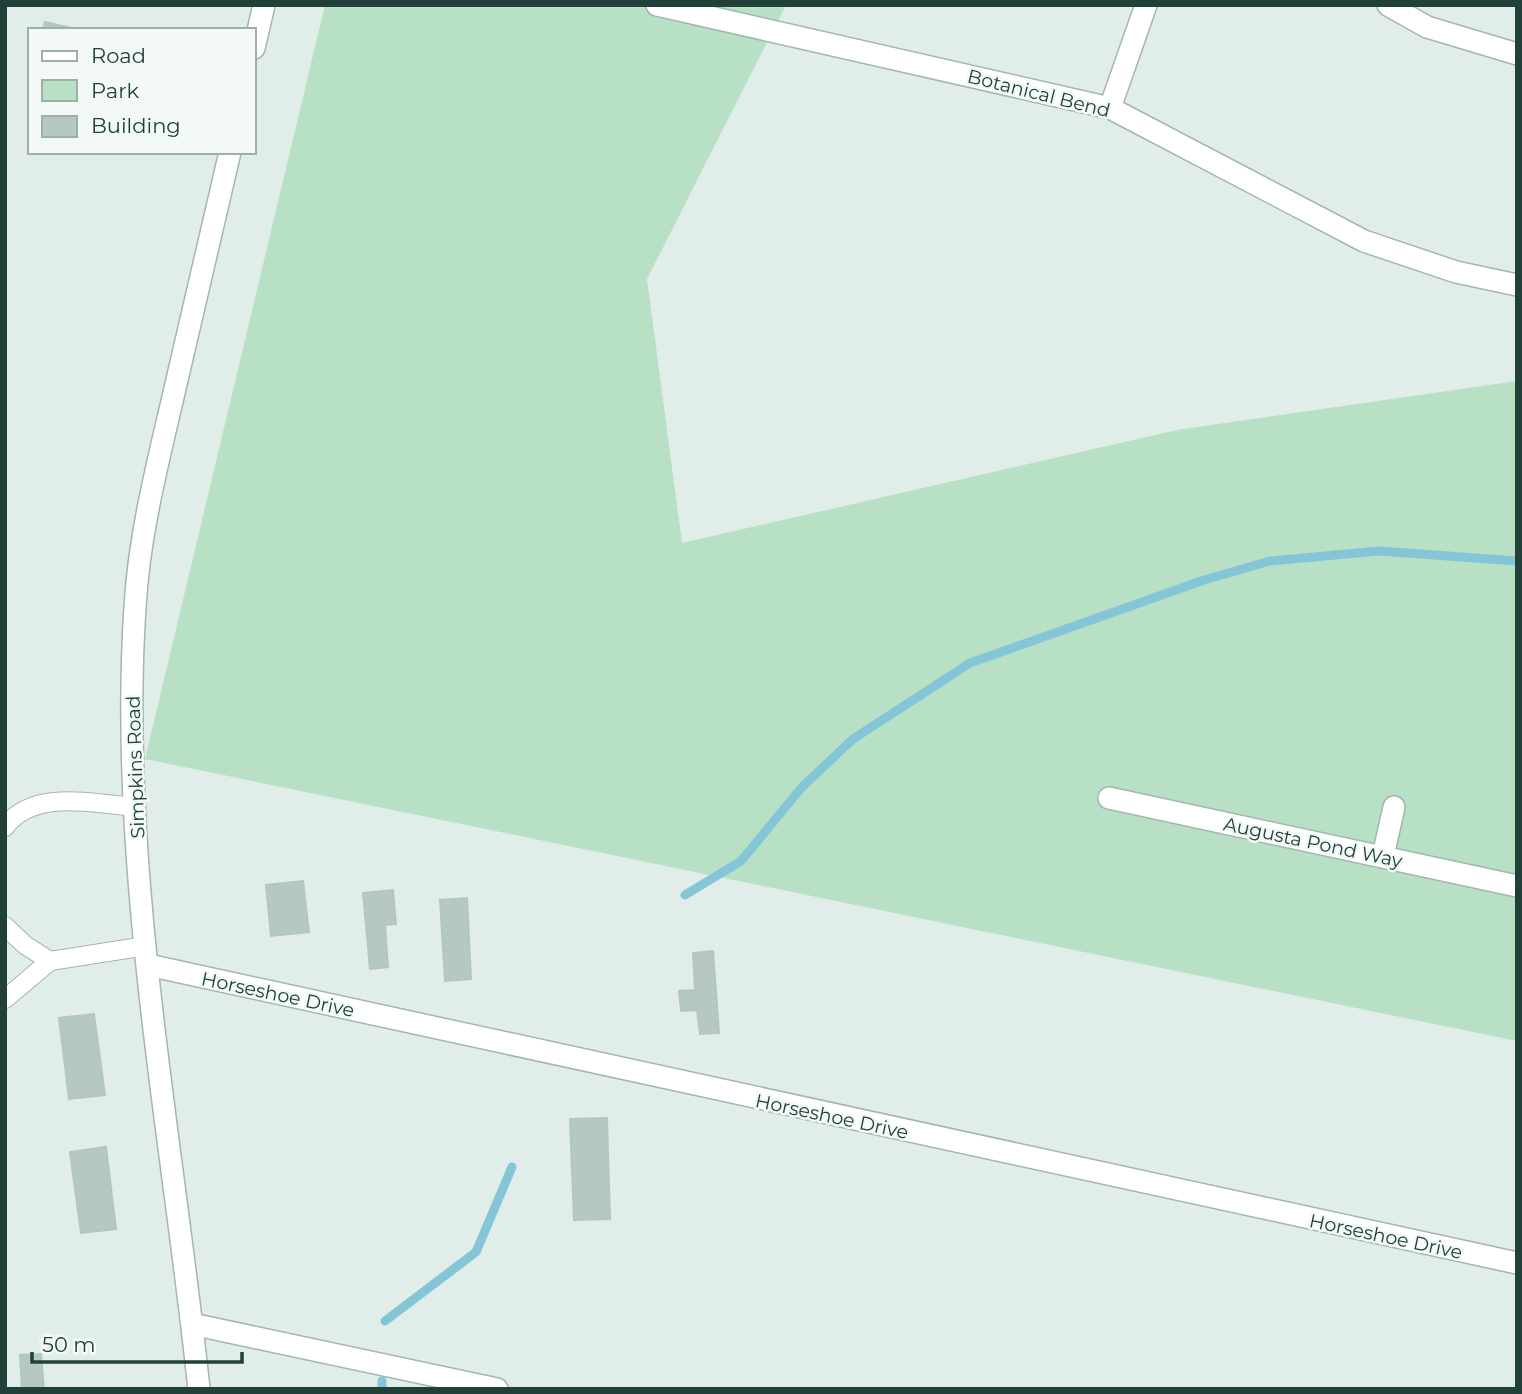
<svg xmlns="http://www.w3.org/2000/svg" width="1522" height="1394" font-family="Montserrat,sans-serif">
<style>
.green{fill:#b8e0c5}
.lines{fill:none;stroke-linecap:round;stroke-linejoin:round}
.stream{stroke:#84c6d7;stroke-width:9}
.building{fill:#b6c8c2;stroke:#b3c7c0;stroke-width:2}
.service-casing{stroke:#a3b6b0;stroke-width:20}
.minor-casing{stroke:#a3b6b0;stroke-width:24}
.service{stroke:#fff;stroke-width:18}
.minor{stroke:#fff;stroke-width:21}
.labels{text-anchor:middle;stroke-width:5;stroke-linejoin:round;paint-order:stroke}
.street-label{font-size:19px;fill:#204039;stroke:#f2f9f6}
</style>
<rect width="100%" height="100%" fill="#e1ede8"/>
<path class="green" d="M325,5H786L647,279L682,543L1177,430L1517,381V1041L145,759Z"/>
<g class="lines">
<g class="stream">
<path d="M685,895L741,861L802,787L853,739L970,663L1204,580L1270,561L1379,551L1517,561"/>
<path d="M385,1321L476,1252L512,1167"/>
<path d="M382,1389V1381"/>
</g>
</g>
<g class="building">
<path d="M45,22L80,30H43Z"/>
<path d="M303,881L309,932L271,936L266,885Z"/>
<path d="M393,890L396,924L385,925L388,967L370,969L363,893Z"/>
<path d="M467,898L471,979L445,981L440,900Z"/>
<path d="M713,951L719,1033L700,1034L697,1010L681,1011L679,991L695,990L693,953Z"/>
<path d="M94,1014L105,1095L69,1099L59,1018Z"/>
<path d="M607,1118L610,1219L574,1220L570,1119Z"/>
<path d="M106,1147L116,1229L81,1233L70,1152Z"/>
<path d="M41,1354L44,1389H22L20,1355Z"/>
</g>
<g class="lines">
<g class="service-casing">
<g id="service">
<path d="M5,827C34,788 94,804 136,807"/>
<path d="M5,926L25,945L50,961"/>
<path d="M5,999L50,961L146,946"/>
</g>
</g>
<g class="minor-casing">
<g id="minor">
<path d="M657,5L1110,108L1364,241L1456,272L1517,285"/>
<path d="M1388,5L1427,27L1517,54"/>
<path d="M254,48L264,5"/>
<path d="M1110,108L1146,5"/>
<path d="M1109,798L1517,886"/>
<path d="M1383,856L1394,807"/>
<path d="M148,965L1517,1263"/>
<path d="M192,1324L497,1389"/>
<path d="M199,1389C172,1133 118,865 135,607C139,536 157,466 173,397C192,315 211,234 230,152"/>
</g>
</g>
<use href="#service" class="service"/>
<use href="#minor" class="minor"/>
</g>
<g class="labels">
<g class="street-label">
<text transform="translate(1039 93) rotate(14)" y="7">Botanical Bend</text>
<text transform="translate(135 767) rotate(-92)" y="7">Simpkins Road</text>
<text transform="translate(1313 842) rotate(12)" y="7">Augusta Pond Way</text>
<text transform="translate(278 994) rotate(12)" y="7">Horseshoe Drive</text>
<text transform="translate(832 1116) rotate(12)" y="7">Horseshoe Drive</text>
<text transform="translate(1386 1236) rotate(12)" y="7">Horseshoe Drive</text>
</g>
</g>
<rect width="1522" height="1394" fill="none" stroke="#204039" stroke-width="14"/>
<rect x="28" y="28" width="228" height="126" fill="#f2f9f6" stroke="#9eafaa" stroke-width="2"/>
<rect x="42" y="51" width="35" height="10" fill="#ffffff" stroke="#9eafaa" stroke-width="2"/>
<text x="91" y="63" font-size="21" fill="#204039">Road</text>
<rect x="42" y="80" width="35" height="21" fill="#b8e0c5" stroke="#9eafaa" stroke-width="2"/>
<text x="91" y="98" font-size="21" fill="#204039">Park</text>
<rect x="42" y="116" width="35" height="21" fill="#b6c8c2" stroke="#9eafaa" stroke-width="2"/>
<text x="91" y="133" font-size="21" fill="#204039">Building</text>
<path d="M32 1352v10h210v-10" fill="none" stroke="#204039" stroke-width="3.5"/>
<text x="42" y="1352" font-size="21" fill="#204039" stroke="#f2f9f6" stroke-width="5" paint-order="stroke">50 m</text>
</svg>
